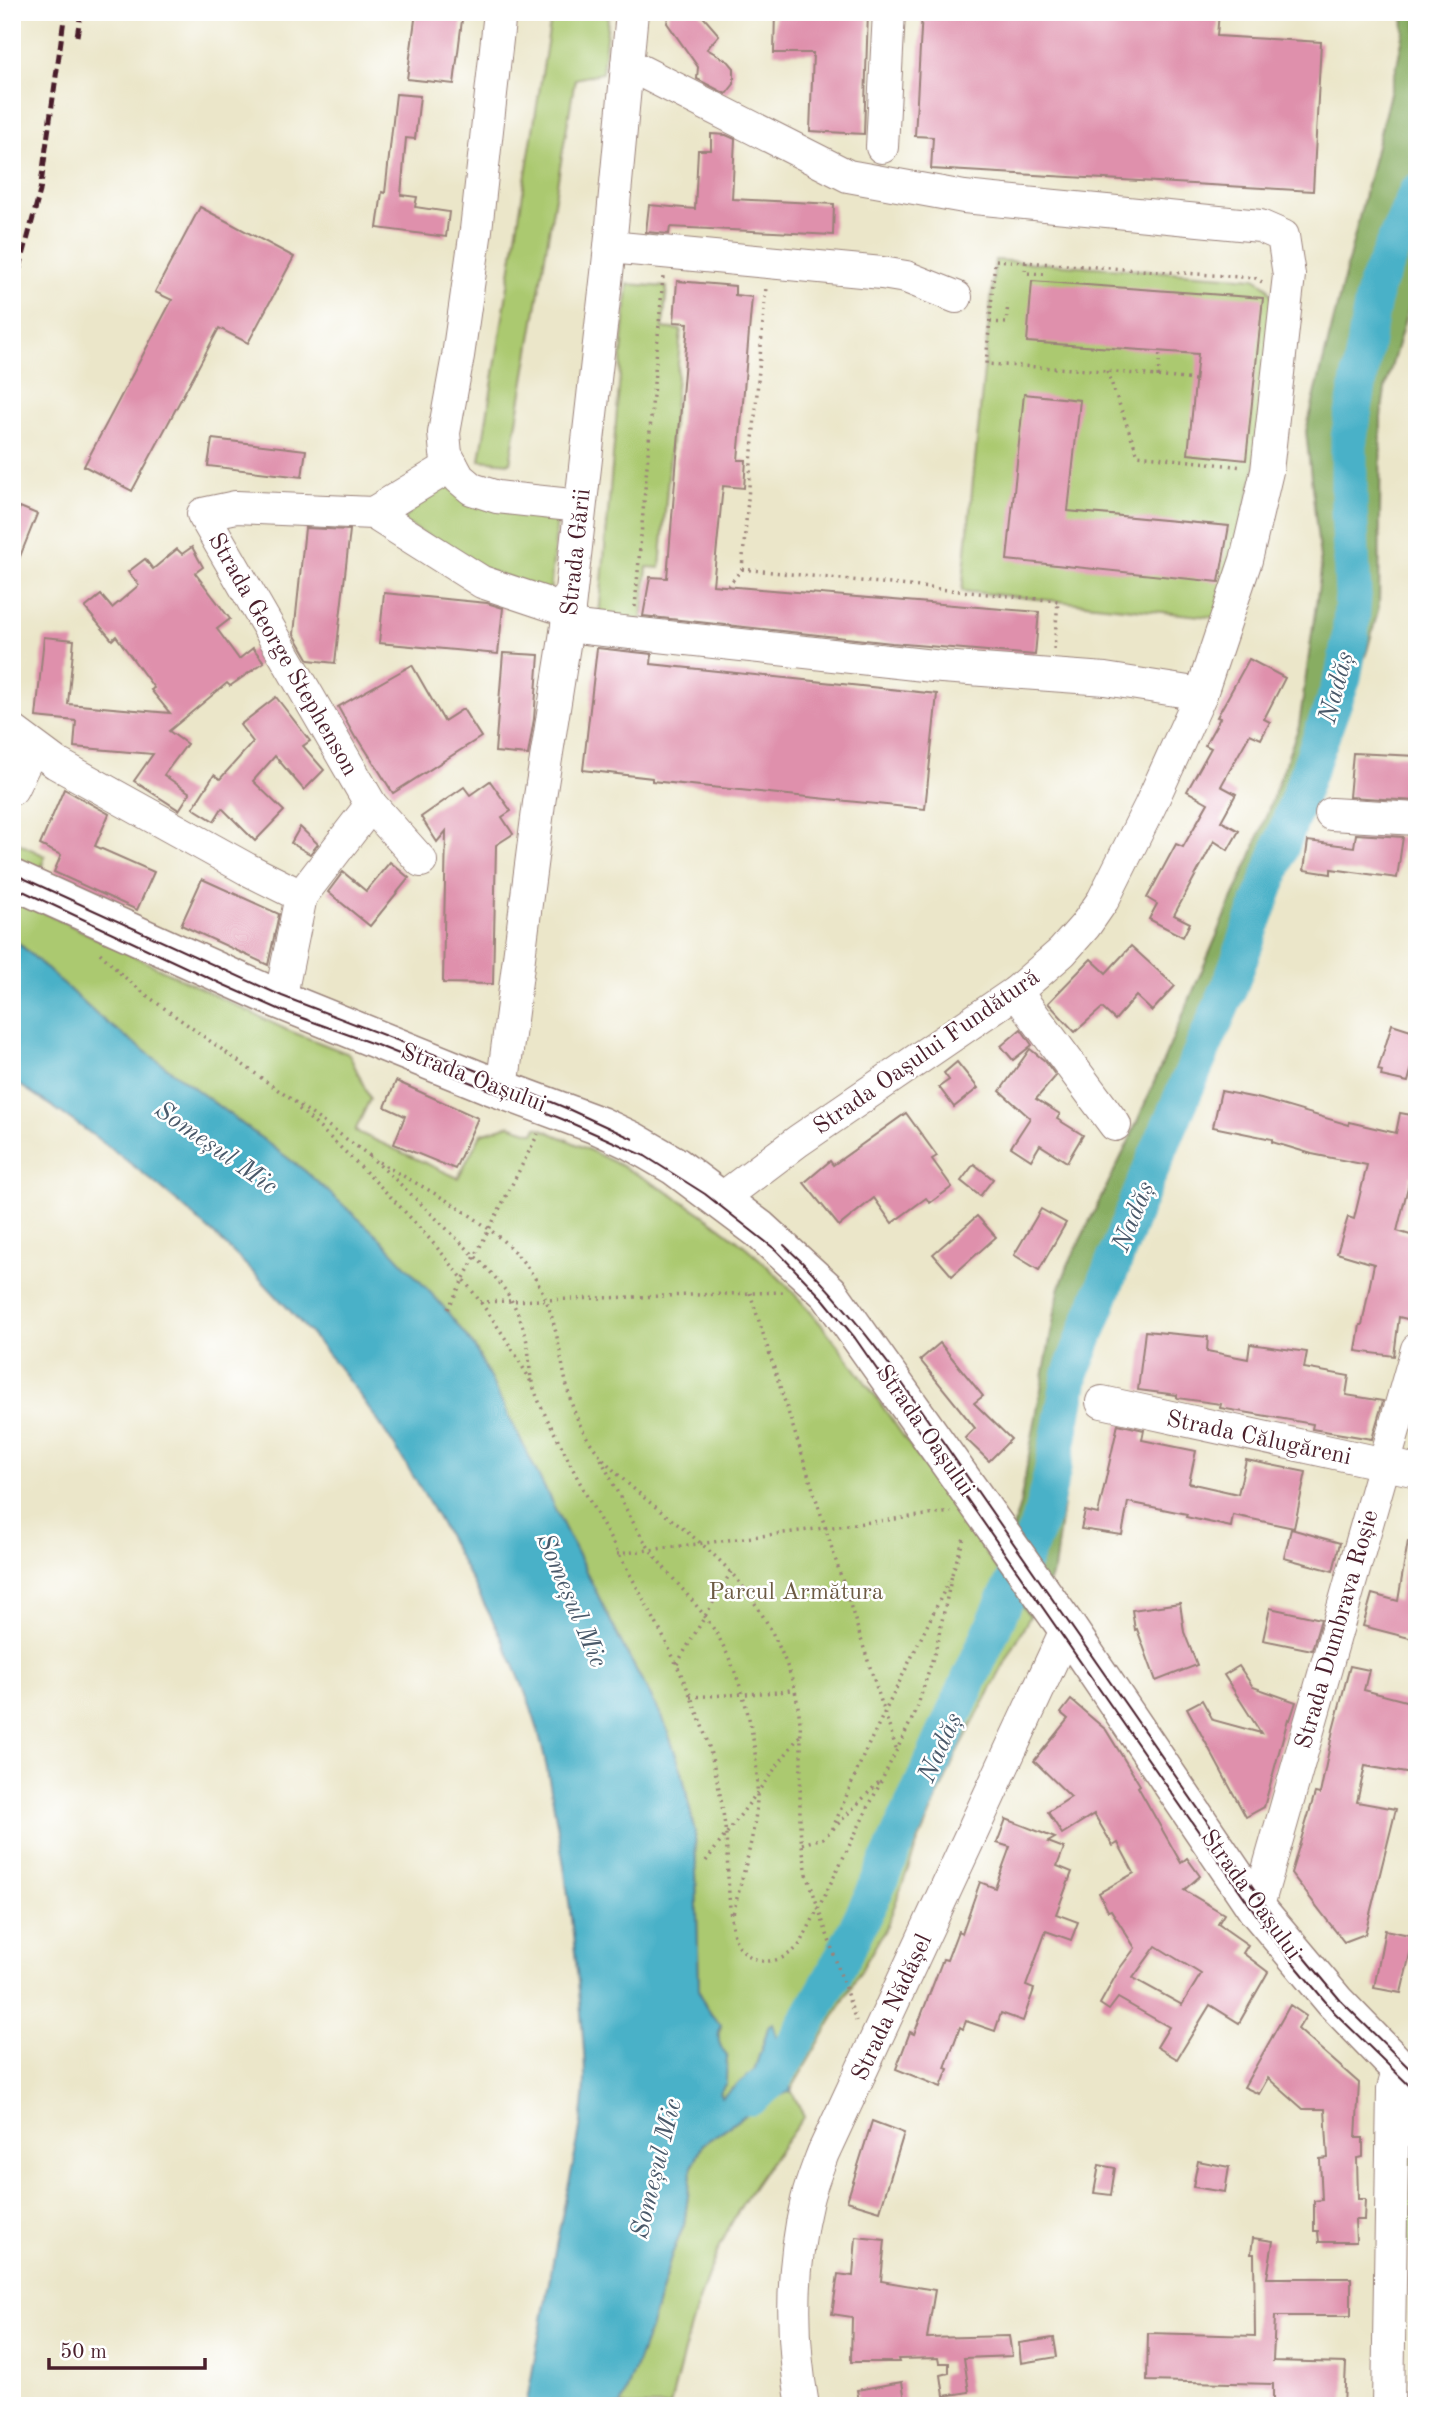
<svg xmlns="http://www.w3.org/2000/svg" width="1429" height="2418" font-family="'Old Standard TT',serif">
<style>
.green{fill:#abc970;stroke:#7a744e;stroke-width:2}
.forest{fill:#88ad62;stroke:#696646;stroke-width:2}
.water{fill:#49b1c8;stroke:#4a687a;stroke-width:2}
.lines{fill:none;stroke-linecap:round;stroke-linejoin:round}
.river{stroke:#49b1c8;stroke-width:37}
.building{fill:#df90ac;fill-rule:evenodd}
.minor-casing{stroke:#9a827a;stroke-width:34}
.major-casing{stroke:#9a827a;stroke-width:41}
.path{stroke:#9a827a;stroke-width:3.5;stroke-dasharray:2 5;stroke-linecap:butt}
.minor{stroke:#fff;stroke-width:32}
.major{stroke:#fff;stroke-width:38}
.tram{stroke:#4a1f2b;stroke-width:2}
.rail{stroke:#4a1f2b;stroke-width:5;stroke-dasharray:10 5;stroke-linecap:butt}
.path-bridge{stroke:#9a827a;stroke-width:3.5;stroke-dasharray:2 5;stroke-linecap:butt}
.labels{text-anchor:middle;stroke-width:5;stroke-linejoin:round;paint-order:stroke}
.street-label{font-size:24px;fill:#4a1f2b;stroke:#fff}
.park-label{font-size:24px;fill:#6c5a43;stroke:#fff}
.water-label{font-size:26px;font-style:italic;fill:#4a596a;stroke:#fff}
</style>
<rect width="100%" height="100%" fill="#fff"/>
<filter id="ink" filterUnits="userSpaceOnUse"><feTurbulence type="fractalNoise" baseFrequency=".0143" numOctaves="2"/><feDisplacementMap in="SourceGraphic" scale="14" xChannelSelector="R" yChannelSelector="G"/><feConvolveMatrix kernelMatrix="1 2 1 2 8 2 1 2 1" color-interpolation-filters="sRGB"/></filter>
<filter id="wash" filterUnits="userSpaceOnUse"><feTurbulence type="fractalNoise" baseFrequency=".00686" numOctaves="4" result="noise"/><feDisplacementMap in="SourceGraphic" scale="28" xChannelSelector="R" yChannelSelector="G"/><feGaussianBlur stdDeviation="1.57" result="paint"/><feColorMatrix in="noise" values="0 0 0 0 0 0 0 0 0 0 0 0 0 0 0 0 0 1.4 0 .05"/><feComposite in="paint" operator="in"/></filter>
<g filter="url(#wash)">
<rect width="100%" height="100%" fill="#ebe6c9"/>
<g class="green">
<path d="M552,12H609L602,73L575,79L510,463L480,460Z"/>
<path d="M995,260L1255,278L1267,286L1275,303L1255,469L1219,618L962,591Z"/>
<path d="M628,284L667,287L663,328L681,330L660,568L647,567L642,620L599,616Z"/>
<path d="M443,477L558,509L550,592L490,571L402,521Z"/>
<path d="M12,840L45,856L41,872L24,903L287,1030L349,1054L370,1099L355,1131L458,1178L481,1134L509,1125L534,1133L537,1127C608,1156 676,1192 736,1239C803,1292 853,1364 901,1433C944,1494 987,1555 1030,1616L956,1755L918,1842L887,1926L791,2090L804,2116C776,2156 742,2197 722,2242C698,2293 684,2351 670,2406H621L651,2326L672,2254L684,2225L692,2167L703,2144L763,2103L791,2090L763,2049L754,2071L722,2097L720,2092L726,2083L718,2038L721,2025C710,2015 702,2004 699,1989L695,1833L682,1772L663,1719L623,1646L474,1346L441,1304L305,1171L98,1016L12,937Z"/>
<path d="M1417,2138V2245L1408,2246L1405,2145Z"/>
</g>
<path class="forest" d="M1403,12H1417V278L1385,389L1381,417L1379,607L1367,651L1305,821L1201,1082L1085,1358L1075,1414L1054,1571L1030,1616L1000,1574L1020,1504L1059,1290L1068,1265L1128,1143L1254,849L1299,726L1321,569L1306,431L1397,65L1404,31Z"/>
<path class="water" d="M12,937L98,1016L305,1171L378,1236L441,1304L474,1346L623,1646L663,1719L682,1772L695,1833L699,1989C702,2004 710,2015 721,2025C716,2037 719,2047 727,2056L726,2083L720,2092L722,2097L754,2071L769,2025L773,2023L791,2091L763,2103L703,2144L692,2167L684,2225L672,2254L651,2326L621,2406H526C538,2343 549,2279 562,2216C571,2171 584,2125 585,2079C585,2053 582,2027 580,2002C575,1948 569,1895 560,1841C553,1804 548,1764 537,1727C520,1669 489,1612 460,1559C424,1491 384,1424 336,1364C244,1251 135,1158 12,1080Z"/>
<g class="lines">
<path class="river" d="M751,2097L773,2079L792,2049L834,1974L873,1895L1040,1522L1052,1473L1071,1373L1140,1194L1229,988L1343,677L1350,639L1353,596L1349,506V438L1375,288L1417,192"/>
</g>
<g id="blocks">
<g class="building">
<path d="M416,12H463L454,84L407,79Z"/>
<path d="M669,12H699L719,35L707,49L729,62L734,68V84L726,94L697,79L698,67L667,23Z"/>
<path d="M775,12H868L864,134L810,131L813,53H774Z"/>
<path d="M922,12H1219L1217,36L1321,42L1313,191L931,169L933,137L915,136Z"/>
<path d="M396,94L420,96L415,139L406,138L401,195L417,197L415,207L449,212L446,237L377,228L382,192L385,193Z"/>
<path d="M711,134L726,135L735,139L732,199L834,204L833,235L670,227L669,234L646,232L649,205L695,209L698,150H711Z"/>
<path d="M200,207L294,257L248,343L219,328L132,491L84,466L172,300L155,292Z"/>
<path d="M677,281L735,286V295L752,297L738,460H746L744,488L723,486L713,585L1039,612L1035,655L892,643L643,616L650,577L667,578L688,323L674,322Z"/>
<path d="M1032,281L1263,298L1246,460L1188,454L1198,354L1027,342Z"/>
<path d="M1024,394L1080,400L1068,511L1229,526L1219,582L1007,560Z"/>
<path d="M212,439L306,450L302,477L208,466Z"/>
<path d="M20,507L37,514L13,574L12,526Z"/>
<path d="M305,528L350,530L335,663L309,660L294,634Z"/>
<path d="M192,547L203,567L195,573L230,619L217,629L239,659L253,648L264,662L230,686L227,683L169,731L187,744L164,775L190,793L179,810L134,781L153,754L74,747L76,721L36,717L44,637L74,640L68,704L170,713L151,690L154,688L116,636L112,640L85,608L101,595L112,608L139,585L128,572L145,559L153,569L177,549L182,554Z"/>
<path d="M384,593L487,603L503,608L498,654L379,643Z"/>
<path d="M597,648L652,654L651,664L937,694L925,809L652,781V778L583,770Z"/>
<path d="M503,653L539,655L534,719L528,755L495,752Z"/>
<path d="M1249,659L1285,678L1264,719L1270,722L1261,739L1250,734L1221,786L1236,794L1221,821L1239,831L1228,850L1214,841L1174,915L1190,923L1183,937L1149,919L1157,904L1147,898L1176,844L1183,847L1208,803L1187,791L1211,748L1205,745L1220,718L1217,717Z"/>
<path d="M412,665L444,721L463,709L481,737L393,793L358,738L356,739L338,707Z"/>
<path d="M276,697L310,741L303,746L324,770L304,790L275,756L253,781L284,811L255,841L222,808L214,821L193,808L214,775L220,779L253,742L240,725Z"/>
<path d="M1353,753L1417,756V801L1349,797Z"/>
<path d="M490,781L511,811L502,817L513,834L496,845L493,984L443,983L446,831L437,842L421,817L464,787L470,795Z"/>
<path d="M64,789L109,814L95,846L154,872L137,910L54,872L61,855L40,845Z"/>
<path d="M300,827L318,844L310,854L291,843Z"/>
<path d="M1356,834L1403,837L1397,878L1331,869V874L1304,870L1308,841L1354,847Z"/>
<path d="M390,862L409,878L370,926L328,892L343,872L366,891Z"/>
<path d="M202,879L279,914L268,965L181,925Z"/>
<path d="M1131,946L1175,986L1152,1011L1136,996L1115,1020L1102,1008L1075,1032L1048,1003L1091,959L1106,973Z"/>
<path d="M1392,1024L1417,1032V1064L1413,1063L1408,1082L1381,1076L1382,1071L1378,1070Z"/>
<path d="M1021,1029L1032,1045L1013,1060L1001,1046Z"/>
<path d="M1030,1049L1045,1061L1056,1076L1036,1099L1060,1114L1057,1119L1083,1135L1067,1162L1040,1145L1031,1160L1011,1147L1030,1118L1000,1091Z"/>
<path d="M957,1062L978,1088L954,1107L939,1087L949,1080L944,1073Z"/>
<path d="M396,1081L478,1118L455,1169L394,1144L405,1116L385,1107Z"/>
<path d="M1221,1091L1261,1099L1349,1125V1122L1396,1133L1400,1113L1417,1116V1176L1411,1175L1397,1231L1417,1237V1260L1409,1286L1417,1288V1294L1411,1320L1399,1317L1394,1356L1356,1351L1360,1325H1362L1374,1264L1337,1253L1348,1217L1354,1219L1367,1165L1312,1154L1272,1142V1139L1213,1127Z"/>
<path d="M906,1113L937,1156L932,1159L952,1187L930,1203L926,1198L892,1223L874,1198L839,1226L804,1183L830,1161L833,1165Z"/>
<path d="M974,1164L993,1179L980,1196L961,1181Z"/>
<path d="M1041,1209L1066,1223L1039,1270L1014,1255Z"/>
<path d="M977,1216L996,1237L952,1276L933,1254Z"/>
<path d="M1145,1331L1208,1337L1207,1351L1248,1359L1250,1344L1307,1352L1304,1368L1349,1376L1346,1395L1383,1401L1372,1439L1312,1429L1313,1424L1220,1408L1221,1404L1177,1398V1395L1138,1390Z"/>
<path d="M940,1343L983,1396L974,1403L1011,1439L989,1461L965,1438L975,1428L920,1360Z"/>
<path d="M1118,1424L1144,1430L1142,1440L1196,1451L1189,1483L1238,1494L1246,1460L1306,1472L1294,1528L1233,1515L1231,1527L1186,1517L1187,1514L1128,1502L1122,1535L1081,1529L1085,1511L1098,1514Z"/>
<path d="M1291,1529L1340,1543L1333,1571L1284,1558Z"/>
<path d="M1408,1541L1417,1542V1640L1363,1626L1372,1594L1398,1601Z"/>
<path d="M1180,1603L1184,1632L1197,1665L1156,1681L1137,1629L1135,1630L1132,1610Z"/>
<path d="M1270,1608L1321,1619L1312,1650L1263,1640Z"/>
<path d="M1239,1666L1253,1687L1296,1702L1290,1720L1288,1719L1264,1807L1246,1817L1187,1708L1202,1700L1213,1720L1261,1733L1224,1675Z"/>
<path d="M1350,1666L1369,1670L1364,1690L1417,1704V1742L1412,1774L1365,1766L1357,1802L1396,1809L1365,1934L1344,1942L1291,1873L1315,1793L1320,1794L1333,1730Z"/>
<path d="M1071,1700L1106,1730L1140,1785L1138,1787L1181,1863L1187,1858L1200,1876L1184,1890L1224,1914L1218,1924L1248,1945L1243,1953L1268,1972L1239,2023L1210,2005L1177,2059L1157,2047L1169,2027L1118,1998L1109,2010L1100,2004L1120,1968L1135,1948L1111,1910L1108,1911L1099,1893L1134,1873L1118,1843L1113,1846L1094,1814L1062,1834L1048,1812L1071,1797L1034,1761L1068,1719L1061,1713ZM1156,1946L1201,1974L1182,2005L1133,1978Z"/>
<path d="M1006,1819L1055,1838L1048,1842L1064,1848L1057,1866L1072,1872L1056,1914L1078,1922L1071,1940L1046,1931L1026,1986L1034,1989L1023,2021L1001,2013L995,2031L966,2021L963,2029L960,2027L945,2068L948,2069L941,2087L896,2069L910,2032L914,2034L943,1959L947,1960L958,1931L962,1933L980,1882L995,1888L1010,1847L997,1843Z"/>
<path d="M1385,1930L1414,1936L1401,1993L1374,1988Z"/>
<path d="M1290,2005L1306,2016L1298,2029L1359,2083L1356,2138H1363V2157L1357,2158L1358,2199H1365L1364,2220H1355L1356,2242H1319L1318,2231H1314V2201L1322,2200L1320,2159L1328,2158L1325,2109H1303L1268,2078L1259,2094L1244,2087Z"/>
<path d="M872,2121L904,2133L880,2211L847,2201Z"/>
<path d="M1198,2161L1229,2167L1225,2192L1193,2187Z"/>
<path d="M1099,2165L1115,2168L1111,2195L1094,2193Z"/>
<path d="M856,2237L885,2240L881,2281L935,2290L927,2338L1009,2336L1012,2356L964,2358L969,2392L944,2396L941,2375L949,2373V2363H939L938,2358L898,2359L899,2362H851L852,2317L832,2314L838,2274L853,2276Z"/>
<path d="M1253,2238L1273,2241L1267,2278H1351V2316H1275L1273,2361L1346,2363L1344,2406H1273V2384L1147,2381L1148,2333L1255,2336L1254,2254H1251Z"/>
<path d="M1054,2338L1057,2357L1021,2363L1019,2343Z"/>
<path d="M902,2382L906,2406H860L857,2390Z"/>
</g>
</g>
</g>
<g filter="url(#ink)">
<use href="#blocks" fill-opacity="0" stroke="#9a827a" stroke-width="2"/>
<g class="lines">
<g class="minor-casing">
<g id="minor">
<path d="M500,12L476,230L458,356L444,433L446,454L459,478L472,489L497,497L580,506"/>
<path d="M627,64L848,176L964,197L1260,226L1283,236L1289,275L1267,471L1246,560L1201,694L1150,806L1103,900L1085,926L1062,952L1016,992L798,1141L721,1199"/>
<path d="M882,147L889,12"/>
<path d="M610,247L882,273L906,277L956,297"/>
<path d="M373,513L452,465"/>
<path d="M567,626L942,667L1105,679L1201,694"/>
<path d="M13,731L56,763L247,869L301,896L280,1000"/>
<path d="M12,789L33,747"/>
<path d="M1331,814L1417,819"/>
<path d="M421,861L371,805L203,514L236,507L373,513L482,582L569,611"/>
<path d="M301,896L371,805"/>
<path d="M1016,992L1115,1125"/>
<path d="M502,1089L539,803L567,626L610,247L632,12"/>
<path d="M1102,1402L1417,1471"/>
<path d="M1257,1909L1417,1349"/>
<path d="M803,2406C791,2339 791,2267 807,2200C811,2184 817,2169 823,2153L1067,1628"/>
<path d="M1388,2406L1393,2089C1397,2073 1400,2067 1417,2064"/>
</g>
</g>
<g class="major-casing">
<path id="major" d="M12,879L280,1000L490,1085L600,1126L632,1141L675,1166L759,1229L829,1293L1067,1628L1257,1909L1335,2002L1400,2069L1411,2071L1417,2075"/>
</g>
<g class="path">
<path d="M1026,262L1025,273L1045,274"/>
<path d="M990,322L1006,323L1008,304"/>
<path d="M1107,371L1138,455L1243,467"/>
<path d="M1158,377L1160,351"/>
<path d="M1195,380L1107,371L986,364L995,260L1255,278L1262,282"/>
<path d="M742,569L1058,601L1054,649"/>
<path d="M728,586L742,569L766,287"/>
<path d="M635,607L663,277"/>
<path d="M100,953L122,975L146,995L370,1156"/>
<path d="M299,1109C387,1189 475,1277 531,1382"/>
<path d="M369,1156C397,1180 423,1206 450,1232C468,1250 489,1268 505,1290C516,1306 525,1328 528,1348C530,1360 529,1374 533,1385C539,1407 557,1436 567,1457C614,1553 677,1644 709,1747C717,1776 723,1806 726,1836C728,1858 728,1924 736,1941C752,1970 783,1965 801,1943L916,1711L936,1648L952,1575"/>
<path d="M379,1162C443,1200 526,1234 550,1311C567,1364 561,1408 599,1454C633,1495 680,1522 718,1559C751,1591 775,1631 790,1674C807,1722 799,1772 800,1821C800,1839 804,1856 807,1874"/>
<path d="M750,1293L896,1748"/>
<path d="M480,1302L785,1292"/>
<path d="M448,1309L538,1134"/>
<path d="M601,1459C616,1489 630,1520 649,1548C669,1577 696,1601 715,1631C747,1684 765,1766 754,1826C749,1856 740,1885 733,1914"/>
<path d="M617,1554L951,1512"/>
<path d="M952,1574L965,1535"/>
<path d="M677,1664L731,1572"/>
<path d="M690,1697L780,1692L794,1689"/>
<path d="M833,1829L882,1779"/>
<path d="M802,1844L823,1838L832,1830L865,1752L949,1581"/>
<path d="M706,1861L801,1734"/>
</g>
<use href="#minor" class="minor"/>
<use href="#major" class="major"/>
<g class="tram">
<path d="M12,873L282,996L472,1069L566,1108L633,1139"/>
<path d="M12,886L224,985L283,1011L374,1044L562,1119L645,1156L705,1194L776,1250L824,1300L855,1338L1274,1940L1335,2013L1417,2093"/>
<path d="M784,1245C826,1283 859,1325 893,1370L1286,1935L1341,2001L1417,2076"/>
</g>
<g class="rail">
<path d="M77,36L81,12"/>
<path d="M12,298L40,191L65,12"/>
</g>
<path class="path-bridge" d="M807,1874L856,2021"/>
</g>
</g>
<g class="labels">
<g class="street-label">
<text transform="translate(575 552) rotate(-84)" y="8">Strada Gării</text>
<text transform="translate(284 654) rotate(60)" y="8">Strada George Stephenson</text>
<text transform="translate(926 1051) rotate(-35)" y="8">Strada Oașului Fundătură</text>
<text transform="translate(474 1077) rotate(21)" y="8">Strada Oașului</text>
<text transform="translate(926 1430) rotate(55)" y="8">Strada Oașului</text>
<text transform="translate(1259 1437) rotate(12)" y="8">Strada Călugăreni</text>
<text transform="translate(1336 1629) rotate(-74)" y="8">Strada Dumbrava Roșie</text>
<text transform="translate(1252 1894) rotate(54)" y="8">Strada Oașului</text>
<text transform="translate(891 2007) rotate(-65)" y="8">Strada Nădășel</text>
</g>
<g class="park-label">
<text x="796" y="1599">Parcul Armătura</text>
</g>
<g class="water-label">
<text transform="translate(1335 687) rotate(-75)" y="9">Nadăș</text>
<text transform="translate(217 1147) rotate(35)" y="9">Someșul Mic</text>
<text transform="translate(1132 1216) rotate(-68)" y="9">Nadăș</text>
<text transform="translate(573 1600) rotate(67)" y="9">Someșul Mic</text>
<text transform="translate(939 1747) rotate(-66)" y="9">Nadăș</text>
<text transform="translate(655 2168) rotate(-76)" y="9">Someșul Mic</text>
</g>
</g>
<rect width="1429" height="2418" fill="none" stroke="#fff" stroke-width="42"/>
<path d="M49 2358v10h156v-10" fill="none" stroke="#4a1f2b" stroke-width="3.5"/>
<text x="60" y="2358" font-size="21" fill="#4a1f2b" stroke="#ffffff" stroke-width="5" paint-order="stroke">50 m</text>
</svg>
